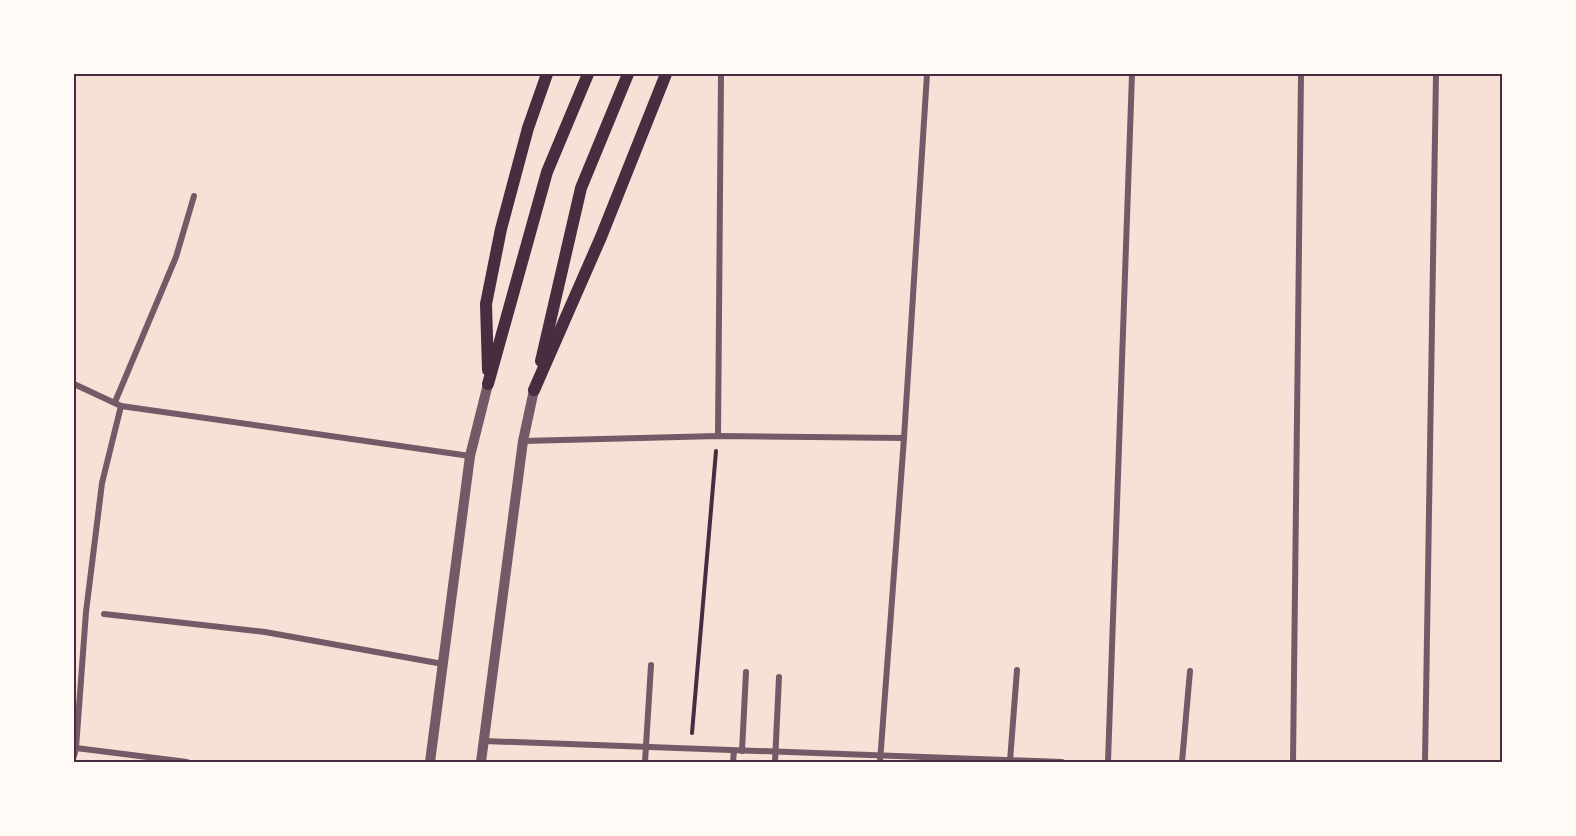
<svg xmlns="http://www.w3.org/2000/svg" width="1576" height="836" font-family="Mulish,sans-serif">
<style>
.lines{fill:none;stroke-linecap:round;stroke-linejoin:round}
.path{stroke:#4a2c40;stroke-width:4}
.minor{stroke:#755966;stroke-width:6}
.tertiary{stroke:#755966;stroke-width:10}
.secondary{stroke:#4a2c40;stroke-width:12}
.neatline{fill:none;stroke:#4a2c40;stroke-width:2}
</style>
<rect width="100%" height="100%" fill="#f7e1d7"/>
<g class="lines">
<path class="path" d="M692,733L716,451"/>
<g class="minor">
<path d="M74,384L121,406L470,456"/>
<path d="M115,402L176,257L194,196"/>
<path d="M718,436L721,74"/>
<path d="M523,441L718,436L904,438"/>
<path d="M104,614L265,632L443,664"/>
<path d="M484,741L1062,762"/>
<path d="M76,748L187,762"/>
<path d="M742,751L746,672"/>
<path d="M74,756L76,748L86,612L102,483L121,406"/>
<path d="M1010,761L1017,670"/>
<path d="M645,762L651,665"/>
<path d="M733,762L734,751"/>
<path d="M775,762L779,677"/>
<path d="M880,762L904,438L927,74"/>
<path d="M1108,762L1132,74"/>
<path d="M1182,762L1190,671"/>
<path d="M1293,762L1301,74"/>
<path d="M1425,762L1436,74"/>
</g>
<g class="tertiary">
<path d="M430,762L470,456L488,384"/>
<path d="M481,762L523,441L534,390"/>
</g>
<g class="secondary">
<path d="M541,361L581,188L628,74"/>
<path d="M488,370L486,304L501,229L528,128L547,74"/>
<path d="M488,384L547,172L588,74"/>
<path d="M534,390L601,237L666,74"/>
</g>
</g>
<rect width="1576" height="836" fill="none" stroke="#fffaf5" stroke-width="150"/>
<rect x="75" y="75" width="1426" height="686" class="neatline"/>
</svg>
